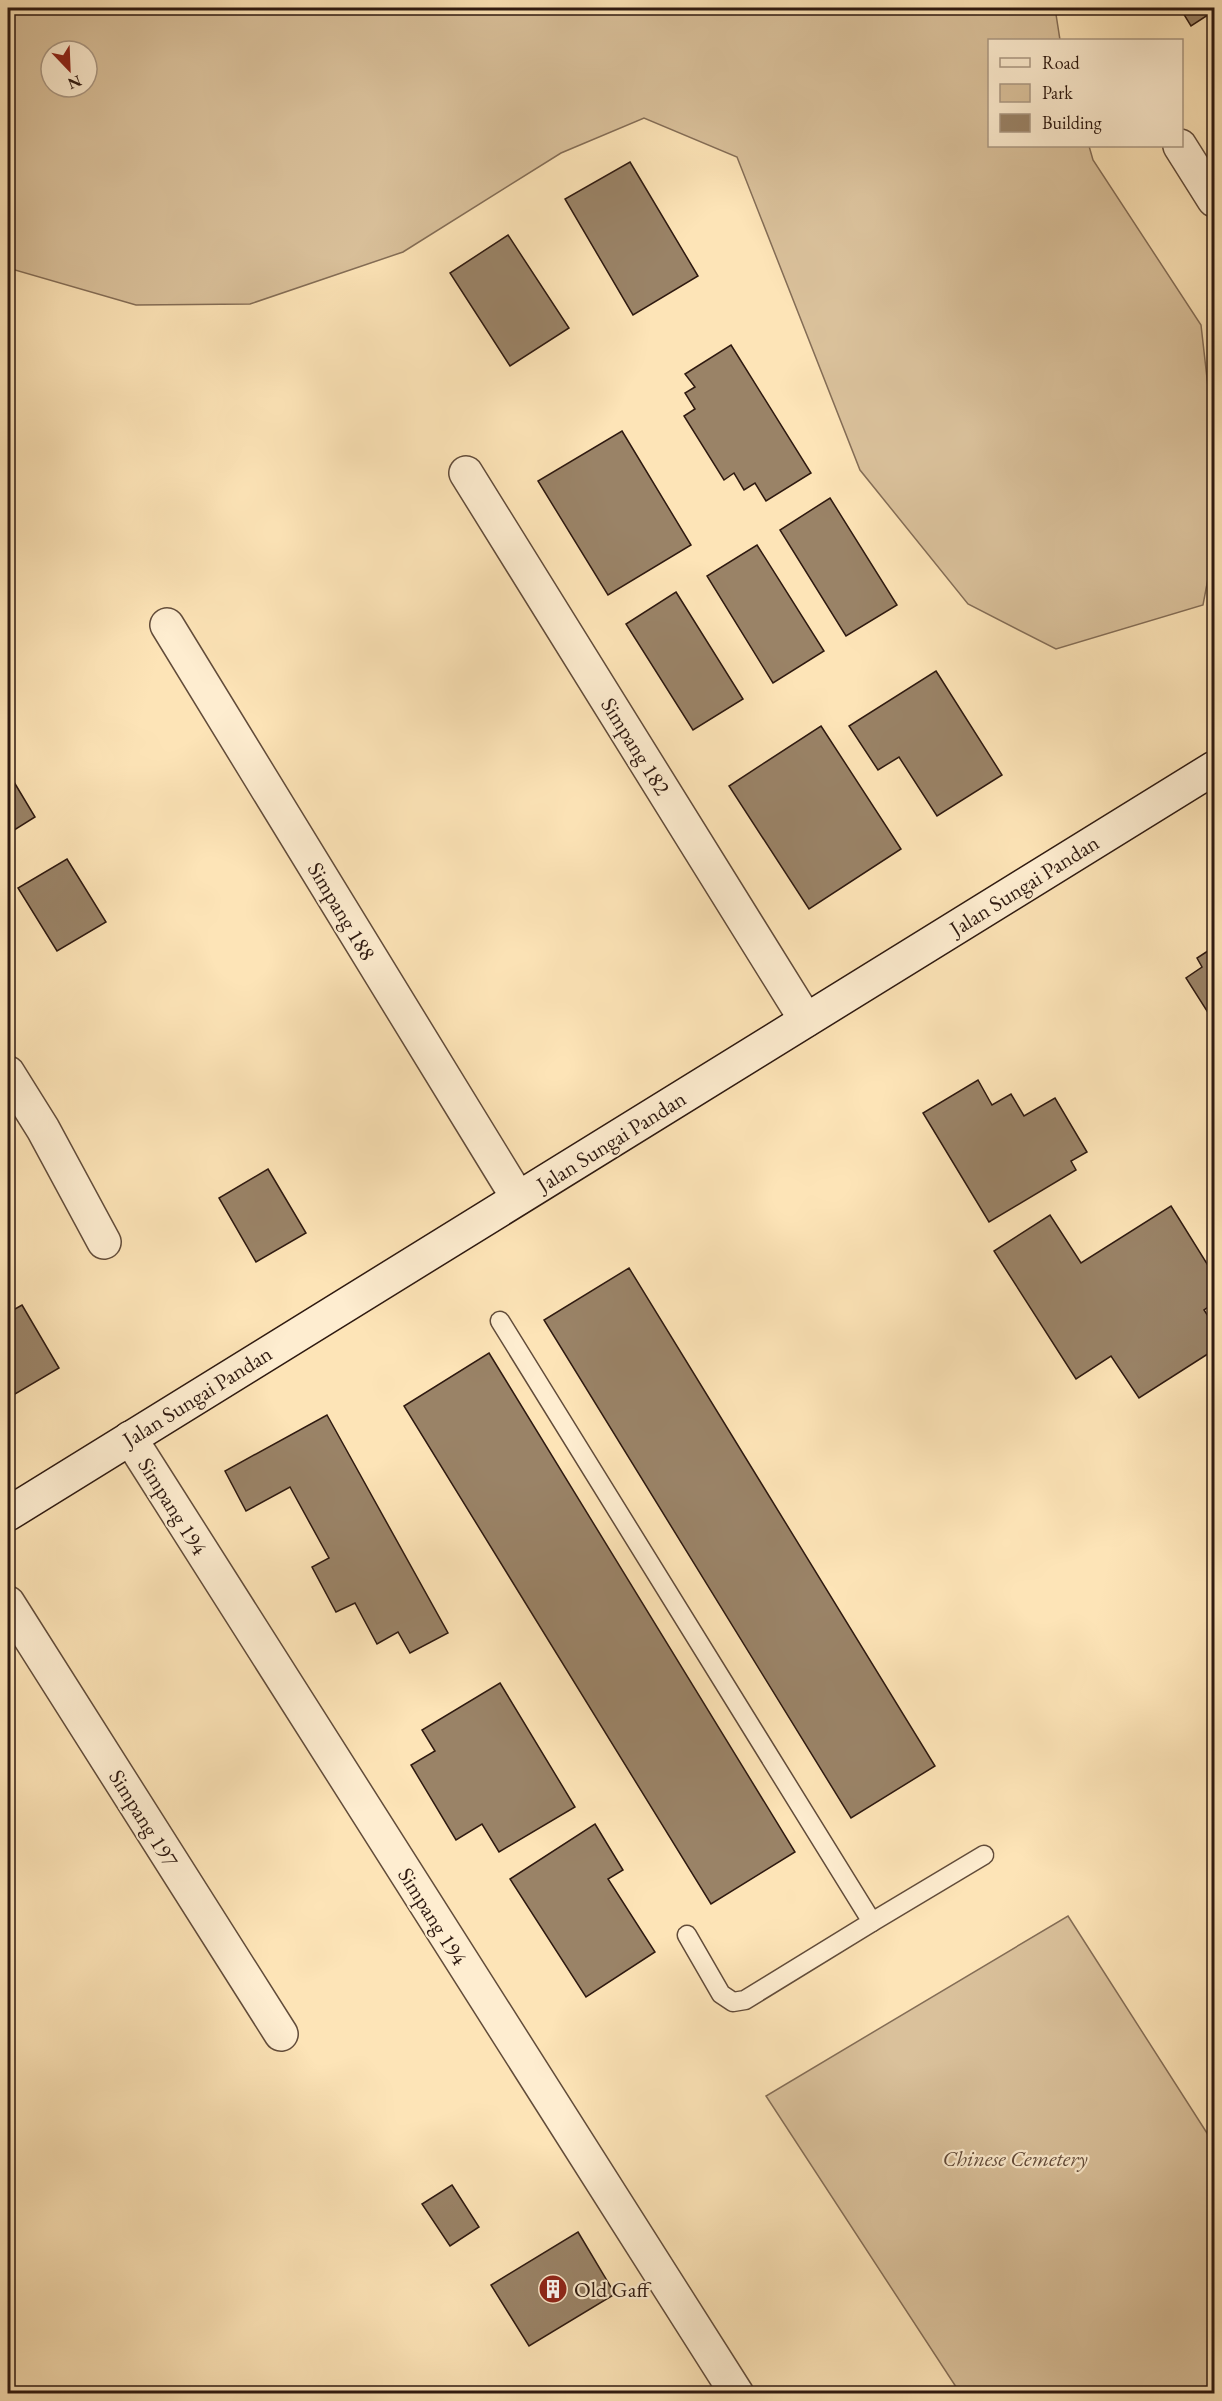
<svg xmlns="http://www.w3.org/2000/svg" width="1222" height="2401" font-family="'EB Garamond',serif">
<style>
.green{fill:#dac19b;stroke:#846d56;stroke-width:1.5;fill-rule:evenodd}
.building{fill:#9a8367;stroke:#2e1910;stroke-width:1.5}
.lines{fill:none;stroke-linecap:round;stroke-linejoin:round}
.lane-casing{stroke:#624c3a;stroke-width:21}
.street-casing{stroke:#624c3a;stroke-width:36}
.secondary-casing{stroke:#2e1910;stroke-width:36}
.lane{stroke:#feedd0;stroke-width:18}
.street{stroke:#feedd0;stroke-width:33}
.secondary{stroke:#feedd0;stroke-width:33}
.labels{text-anchor:middle;stroke-width:4.5;stroke-linejoin:round;paint-order:stroke}
.street-label{font-size:22px;fill:#2e1910;stroke:#feedd0}
.park-label{font-size:22px;font-style:italic;fill:#624b3a;stroke:#feedd0}
.poi-label{font-size:22px;fill:#2e1910;stroke:#feedd0;text-anchor:start}
</style>
<rect width="100%" height="100%" fill="#fde4b7"/>
<filter id="stains"><feTurbulence type="fractalNoise" baseFrequency=".00333" numOctaves="4"/><feColorMatrix values="0 0 0 0 .2 0 0 0 0 .09 0 0 0 0 .02 0 0 0 .5 -.17"/></filter>
<radialGradient id="worn" r=".72"><stop offset=".6" stop-color="#630" stop-opacity="0"/><stop offset="1" stop-color="#630" stop-opacity=".3"/></radialGradient>
<g class="green">
<path d="M8,8H1055L1060,40H990V146H1089L1093,160L1201,325L1214,440V547L1203,605L1056,649L968,604L860,470L737,157L644,118L561,153L403,252L250,304L136,305L8,268ZM51,51H87V87H51Z"/>
<path d="M1068,1916L1214,2144V2393H960L766,2096Z"/>
</g>
<g class="building">
<path d="M1180,8H1214V11L1191,26Z"/>
<path d="M630,162L698,276L633,315L565,199Z"/>
<path d="M508,235L569,328L510,366L450,273Z"/>
<path d="M731,345L811,473L766,501L755,483L744,490L734,473L724,480L684,416L695,409L685,393L695,387L685,374Z"/>
<path d="M622,431L691,545L608,595L538,481Z"/>
<path d="M830,498L897,605L846,636L780,530Z"/>
<path d="M757,545L824,651L773,683L707,576Z"/>
<path d="M676,592L743,699L693,730L626,624Z"/>
<path d="M936,671L1002,775L937,816L899,757L878,770L849,726Z"/>
<path d="M821,726L901,849L809,909L729,786Z"/>
<path d="M8,772L35,817L8,834Z"/>
<path d="M67,859L106,922L57,951L18,888Z"/>
<path d="M1214,947V1022L1186,978L1202,967L1197,958Z"/>
<path d="M978,1080L992,1105L1011,1094L1024,1116L1055,1098L1087,1152L1071,1161L1076,1170L989,1222L923,1113Z"/>
<path d="M268,1169L306,1233L256,1262L219,1198Z"/>
<path d="M1171,1206L1214,1275V1303L1204,1310L1214,1325V1350L1139,1398L1111,1356L1076,1379L994,1251L1050,1215L1081,1263Z"/>
<path d="M629,1268L935,1766L851,1818L544,1320Z"/>
<path d="M22,1305L59,1368L10,1397L8,1393V1313Z"/>
<path d="M489,1353L795,1852L711,1904L404,1406Z"/>
<path d="M327,1415L448,1633L410,1653L398,1632L377,1644L355,1603L336,1612L312,1567L329,1558L290,1487L246,1511L225,1471Z"/>
<path d="M500,1683L575,1807L499,1852L482,1824L456,1840L411,1765L435,1751L422,1730Z"/>
<path d="M595,1824L623,1870L608,1879L655,1952L586,1997L510,1879Z"/>
<path d="M452,2185L479,2227L450,2246L422,2204Z"/>
<path d="M578,2232L615,2294L529,2346L491,2285Z"/>
</g>
<g class="lines">
<g class="lane-casing">
<g id="lane">
<path d="M500,1321L872,1922L745,2000L733,2002L721,1994L687,1935"/>
<path d="M872,1922L984,1855"/>
</g>
</g>
<g class="street-casing">
<g id="street">
<path d="M1180,146L1214,200"/>
<path d="M466,473L806,1020"/>
<path d="M167,625L518,1198"/>
<path d="M8,1073L43,1129L104,1242"/>
<path d="M130,1438L737,2394"/>
<path d="M8,1603L281,2034"/>
</g>
</g>
<g class="secondary-casing">
<path id="secondary" d="M8,1514L1214,768"/>
</g>
<use href="#lane" class="lane"/>
<use href="#street" class="street"/>
<use href="#secondary" class="secondary"/>
</g>
<defs>
<g id="building-disc" transform="scale(1.5)"><circle r="9.5" fill="#8f2418" stroke="#feedd0"/><path d="M-4-6H4V6H1V3H-1V6H-4ZM-2.5-4.3h1.7v1.8h-1.7ZM.8-4.3h1.7v1.8H.8ZM-2.5-1h1.7V.8h-1.7ZM.8-1h1.7V.8H.8Z" fill="#fff"/></g>
</defs>
<g fill-rule="evenodd">
<use href="#building-disc" x="553" y="2289"/>
</g>
<g class="labels">
<g class="street-label">
<text transform="translate(636 746) rotate(58)" y="8">Simpang 182</text>
<text transform="translate(1024 885) rotate(-32)" y="8">Jalan Sungai Pandan</text>
<text transform="translate(342 911) rotate(59)" y="8">Simpang 188</text>
<text transform="translate(611 1141) rotate(-32)" y="8">Jalan Sungai Pandan</text>
<text transform="translate(197 1396) rotate(-32)" y="8">Jalan Sungai Pandan</text>
<text transform="translate(173 1506) rotate(58)" y="8">Simpang 194</text>
<text transform="translate(144 1818) rotate(58)" y="8">Simpang 197</text>
<text transform="translate(433 1916) rotate(58)" y="8">Simpang 194</text>
</g>
<g class="park-label">
<text x="1015" y="2166">Chinese Cemetery</text>
</g>
<g class="poi-label">
<text x="574" y="2297">Old Gaff</text>
</g>
</g>
<rect width="1222" height="2401" fill="none" stroke="#fde4b7" stroke-width="30"/>
<rect x="9" y="9" width="1204" height="2383" fill="none" stroke="#2e1910" stroke-width="3"/>
<rect x="15" y="15" width="1192" height="2371" fill="none" stroke="#2e1910" stroke-width="1.5"/>
<rect x="988" y="39" width="195" height="108" fill="#feedd0" stroke="#ab9883" stroke-width="1.5"/>
<rect x="1000" y="58" width="30" height="9" fill="#feedd0" stroke="#ab9883" stroke-width="1.5"/>
<text x="1042" y="69" font-size="18" fill="#2e1910">Road</text>
<rect x="1000" y="84" width="30" height="18" fill="#dac19b" stroke="#ab9883" stroke-width="1.5"/>
<text x="1042" y="99" font-size="18" fill="#2e1910">Park</text>
<rect x="1000" y="114" width="30" height="18" fill="#9a8367" stroke="#ab9883" stroke-width="1.5"/>
<text x="1042" y="129" font-size="18" fill="#2e1910">Building</text>
<g transform="translate(69 69) rotate(157)"><circle r="28" fill="#feedd0" stroke="#ab9883" stroke-width="1.5"/>
<path d="M0-4.5L10 22L0 15L-10 22Z" fill="#8f2418"/>
<text y="-9" font-size="16" font-weight="bold" text-anchor="middle" fill="#2e1910">N</text>
</g>
<rect width="100%" height="100%" filter="url(#stains)"/>
<rect width="100%" height="100%" fill="url(#worn)"/>
</svg>
